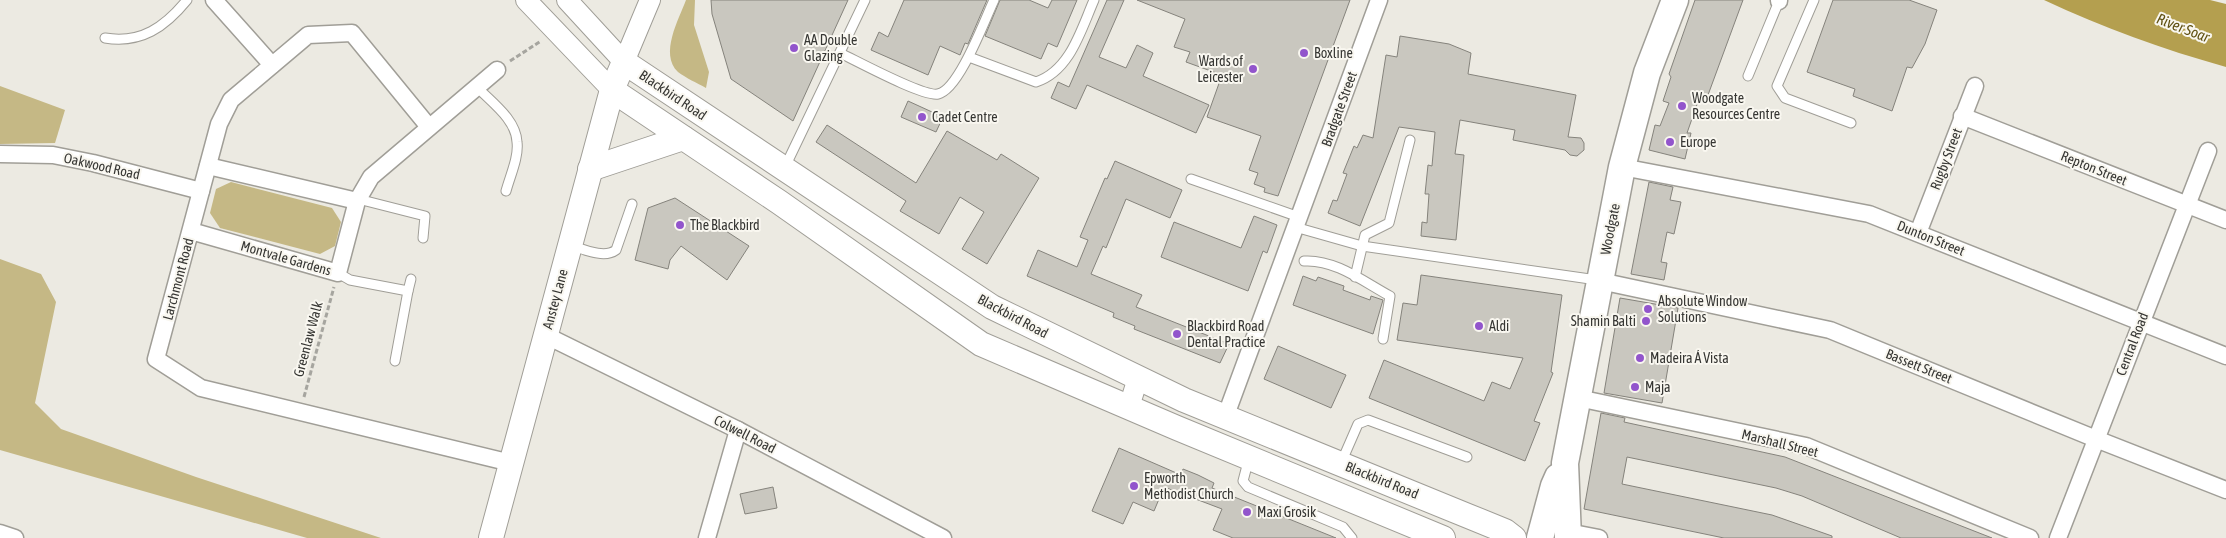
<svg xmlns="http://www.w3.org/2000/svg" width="2226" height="538" font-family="'Asap Condensed',sans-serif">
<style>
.green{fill:#c5b885}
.water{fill:#b49f4f}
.building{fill:#c9c7bf;stroke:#85837c}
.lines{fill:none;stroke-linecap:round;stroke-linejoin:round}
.service-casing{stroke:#a09e97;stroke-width:11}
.minor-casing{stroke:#a09e97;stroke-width:19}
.tertiary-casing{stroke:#a09e97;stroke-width:22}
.secondary-casing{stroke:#a09e97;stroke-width:26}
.primary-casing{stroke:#a09e97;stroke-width:29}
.path{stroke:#a6a59f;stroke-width:3;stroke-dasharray:5 2.5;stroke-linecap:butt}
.service{stroke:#fff;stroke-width:9}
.minor{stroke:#fff;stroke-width:16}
.tertiary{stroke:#fff;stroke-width:20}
.secondary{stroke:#fff;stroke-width:24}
.primary{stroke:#fff;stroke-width:26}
.poi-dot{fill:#9255cc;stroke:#f9f7f0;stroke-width:2}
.labels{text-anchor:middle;stroke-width:4;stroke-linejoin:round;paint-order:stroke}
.poi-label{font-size:14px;fill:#363633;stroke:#f9f7f0;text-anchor:start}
.street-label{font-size:14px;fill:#363633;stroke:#f9f7f0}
.water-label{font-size:15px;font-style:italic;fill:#605113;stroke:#f9f7f0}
</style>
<rect width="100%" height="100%" fill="#eceae2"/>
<g class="green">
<path d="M686,0H695L694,25L709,72L706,88C697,83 686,78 678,72C659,54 679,19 686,0Z"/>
<path d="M0,86L65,110L55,143L0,144Z"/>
<path d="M231,182L332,208L341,222L335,246L320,254L220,228L210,213L216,189Z"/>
<path d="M0,259L41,274L56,302L35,403L61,429L196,477L381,538H307L0,450Z"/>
</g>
<path class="water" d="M2044,0H2210L2226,4V67C2162,49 2104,28 2044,0Z"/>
<g class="building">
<path d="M711,0H848L793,121L731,79L712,14Z"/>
<path d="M904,0H987L968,44L965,43L960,55L940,46L928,75L871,50L879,32L888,37Z"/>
<path d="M1000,0H1029L1048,8L1052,0H1077L1057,47L1048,43L1041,59L985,36Z"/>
<path d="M1107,0H1124L1099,57L1126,68L1137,45L1153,53L1143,76L1209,105L1196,133L1087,85L1076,109L1051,98L1058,82L1069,87Z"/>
<path d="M1137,0H1350L1278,196L1264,192L1265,188L1254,184L1258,173L1249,170L1261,136L1207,117L1222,75L1186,62L1190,52L1174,47L1185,19Z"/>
<path d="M1695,0H1743L1708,95L1701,93L1687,133H1691L1685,159L1649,150L1655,125L1660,126L1669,103L1663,101L1671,77L1669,74Z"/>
<path d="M1833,0H1909L1937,10L1925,44L1912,68L1907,67L1892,111L1853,96L1855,89L1807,72Z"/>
<path d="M1400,36L1449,44L1471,53L1468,74L1576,95L1568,137L1581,138L1584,143V150L1577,156L1570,155L1565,150L1513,140L1515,130L1460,120L1455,154L1464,155L1456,240L1421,236L1422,222L1427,223L1429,194H1425L1428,165L1432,166L1435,132L1399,127L1360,226L1328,213L1333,200L1337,201L1347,174L1343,173L1354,146L1357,148L1363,135L1373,138L1386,55L1397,57Z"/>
<path d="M908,101L943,117L936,132L901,117Z"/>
<path d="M827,125L916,183L947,131L997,160L1001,154L1039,178L987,264L962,249L984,212L960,197L939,234L900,211L906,201L816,142Z"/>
<path d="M1115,161L1182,190L1170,218L1126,199L1106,248L1103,246L1091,274L1142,295L1136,307L1229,344L1220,363L1134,329L1135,326L1113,317L1114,313L1027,276L1038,250L1077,267L1088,240L1080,237L1105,178L1107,179Z"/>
<path d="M1649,182L1673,187L1670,200L1681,202L1674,234L1667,232L1661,262L1667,263L1664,280L1631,274Z"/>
<path d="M675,198L749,246L727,280L681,246L670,260L668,269L635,260L648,208Z"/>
<path d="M1254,216L1277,225L1267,253L1263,251L1248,291L1161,257L1174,222L1241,248Z"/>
<path d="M1421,275L1562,295L1551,372L1553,373L1534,421L1540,423L1525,461L1369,398L1384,360L1484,401L1492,382L1510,389L1523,358L1397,340L1403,303L1417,305Z"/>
<path d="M1303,276L1316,281L1318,277L1344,286L1343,290L1370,300L1371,296L1383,300L1373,334L1293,305Z"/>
<path d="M1620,298L1678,308L1662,403L1604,393Z"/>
<path d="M1278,346L1346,375L1331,408L1264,379Z"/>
<path d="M1601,413L1625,418L1624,422L1785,457L1992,538H1901L1802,496L1776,488L1627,457L1622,484L1772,515L1832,536V538H1724L1584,509Z"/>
<path d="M1119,448L1181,475L1183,469L1198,475L1214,483L1212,488L1336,538H1233L1213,530L1222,509L1164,487L1154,511L1133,502L1123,524L1092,511Z"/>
<path d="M773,487L777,508L745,514L740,494Z"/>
</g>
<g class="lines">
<g class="service-casing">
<g id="service">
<path d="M1814,0L1777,86L1785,98L1851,123"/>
<path d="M105,38C141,44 165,27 187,0"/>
<path d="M840,53C857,61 923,97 938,94C959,90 985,19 994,0"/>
<path d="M969,57L1036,82C1070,71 1081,30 1094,0"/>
<path d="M1748,76L1779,1"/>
<path d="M477,87C491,102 516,119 517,142C519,157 510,176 506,191"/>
<path d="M784,169L865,0"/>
<path d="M1191,179L1299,217"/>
<path d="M358,199L425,216L423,238"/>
<path d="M1295,227L1362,246L1597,280"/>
<path d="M570,245C583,249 604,259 616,250L632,204"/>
<path d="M1304,261C1335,259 1364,282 1390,296L1383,339"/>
<path d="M338,273L350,280L408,291L395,361"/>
<path d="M1355,277L1365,235L1389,223L1410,140"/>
<path d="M408,291L411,279"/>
<path d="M1249,458L1243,481L1248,487L1343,527L1352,538"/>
<path d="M1341,463L1358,424L1368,420L1467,457"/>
</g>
</g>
<g class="minor-casing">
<g id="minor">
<path d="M214,0L272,65"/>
<path d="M1779,1V0"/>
<path d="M1962,116L2226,220"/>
<path d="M429,127L352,33L308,35L231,100L219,124L156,359L201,388L511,463"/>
<path d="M0,154L53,155L93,163L201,191"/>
<path d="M208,166L357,201"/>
<path d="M1622,167L1869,214L2226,356"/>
<path d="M191,231L338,273L357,201L371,177L497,70"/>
<path d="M1918,233L1975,86"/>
<path d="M1600,281L1830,330L2096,439L2226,490"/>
<path d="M545,335L738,430L943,538"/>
<path d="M1578,398L1806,446L2030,538"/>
<path d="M1226,415L1379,0"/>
<path d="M1568,532L1599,538"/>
<path d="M0,533L15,538"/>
<path d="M707,538L738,430"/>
<path d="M2058,538L2208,151"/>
</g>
</g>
<g class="tertiary-casing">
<g id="tertiary">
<path d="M526,0L612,90"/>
<path d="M567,0L624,62L650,0"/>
<path d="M1129,407L1138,378"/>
</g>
</g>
<g class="secondary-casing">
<g id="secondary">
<path d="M612,90L779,202L981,344L1177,428L1443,538"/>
<path d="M590,169L683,138"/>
<path d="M491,538L612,90L624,62L992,307L1184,400L1468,516L1505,531L1514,538"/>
</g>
</g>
<g class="primary-casing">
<g id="primary">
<path d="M1540,538L1554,486L1558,477"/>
<path d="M1568,538L1565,463L1613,214L1622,167L1647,73L1675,0"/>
</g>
</g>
<g class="path">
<path d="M510,61L541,41"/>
<path d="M304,397L334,287"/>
</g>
<use href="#service" class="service"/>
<use href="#minor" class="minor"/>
<use href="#tertiary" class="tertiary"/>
<use href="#secondary" class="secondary"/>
<use href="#primary" class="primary"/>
</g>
<g class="poi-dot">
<circle cx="794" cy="48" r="5"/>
<circle cx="1304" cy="53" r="5"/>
<circle cx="1253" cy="69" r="5"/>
<circle cx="1682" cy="106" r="5"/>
<circle cx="922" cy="117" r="5"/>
<circle cx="1670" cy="142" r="5"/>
<circle cx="680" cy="225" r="5"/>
<circle cx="1648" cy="309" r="5"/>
<circle cx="1646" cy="321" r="5"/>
<circle cx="1479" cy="326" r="5"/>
<circle cx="1177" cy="334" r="5"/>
<circle cx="1640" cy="358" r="5"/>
<circle cx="1635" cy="387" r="5"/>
<circle cx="1134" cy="486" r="5"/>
<circle cx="1247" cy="512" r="5"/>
</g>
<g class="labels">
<g class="poi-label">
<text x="804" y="45">AA Double<tspan x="804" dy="16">Glazing</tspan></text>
<text x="1314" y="58">Boxline</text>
<text x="1243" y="66" text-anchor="end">Wards of<tspan x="1243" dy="16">Leicester</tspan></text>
<text x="1692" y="103">Woodgate<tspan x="1692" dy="16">Resources Centre</tspan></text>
<text x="932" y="122">Cadet Centre</text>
<text x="1680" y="147">Europe</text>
<text x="690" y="230">The Blackbird</text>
<text x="1658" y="306">Absolute Window<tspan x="1658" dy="16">Solutions</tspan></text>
<text x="1636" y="326" text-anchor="end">Shamin Balti</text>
<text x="1187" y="331">Blackbird Road<tspan x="1187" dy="16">Dental Practice</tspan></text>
<text x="1489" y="331">Aldi</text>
<text x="1650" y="363">Madeira Á Vista</text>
<text x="1645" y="392">Maja</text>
<text x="1144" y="483">Epworth<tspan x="1144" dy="16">Methodist Church</tspan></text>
<text x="1257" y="517">Maxi Grosik</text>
</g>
<g class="street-label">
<text transform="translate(673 95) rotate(34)" y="5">Blackbird Road</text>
<text transform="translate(1339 109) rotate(-70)" y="5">Bradgate Street</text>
<text transform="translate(1946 159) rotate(-69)" y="5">Rugby Street</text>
<text transform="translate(102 166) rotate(13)" y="5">Oakwood Road</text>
<text transform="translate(2094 168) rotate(22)" y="5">Repton Street</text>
<text transform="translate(1610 229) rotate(-79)" y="5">Woodgate</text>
<text transform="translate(1931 238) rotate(22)" y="5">Dunton Street</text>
<text transform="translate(286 258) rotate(16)" y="5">Montvale Gardens</text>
<text transform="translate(178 279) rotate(-75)" y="5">Larchmont Road</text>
<text transform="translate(555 299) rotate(-75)" y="5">Anstey Lane</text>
<text transform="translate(1013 316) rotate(28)" y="5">Blackbird Road</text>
<text transform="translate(308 339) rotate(-75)" y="5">Greenlaw Walk</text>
<text transform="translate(2132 344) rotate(-69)" y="5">Central Road</text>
<text transform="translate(1919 366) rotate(22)" y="5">Bassett Street</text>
<text transform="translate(745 434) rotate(27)" y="5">Colwell Road</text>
<text transform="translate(1780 443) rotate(14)" y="5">Marshall Street</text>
<text transform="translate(1382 480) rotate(22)" y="5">Blackbird Road</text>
</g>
<g class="water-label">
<text transform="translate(2183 28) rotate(21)" y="5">River Soar</text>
</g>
</g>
</svg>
